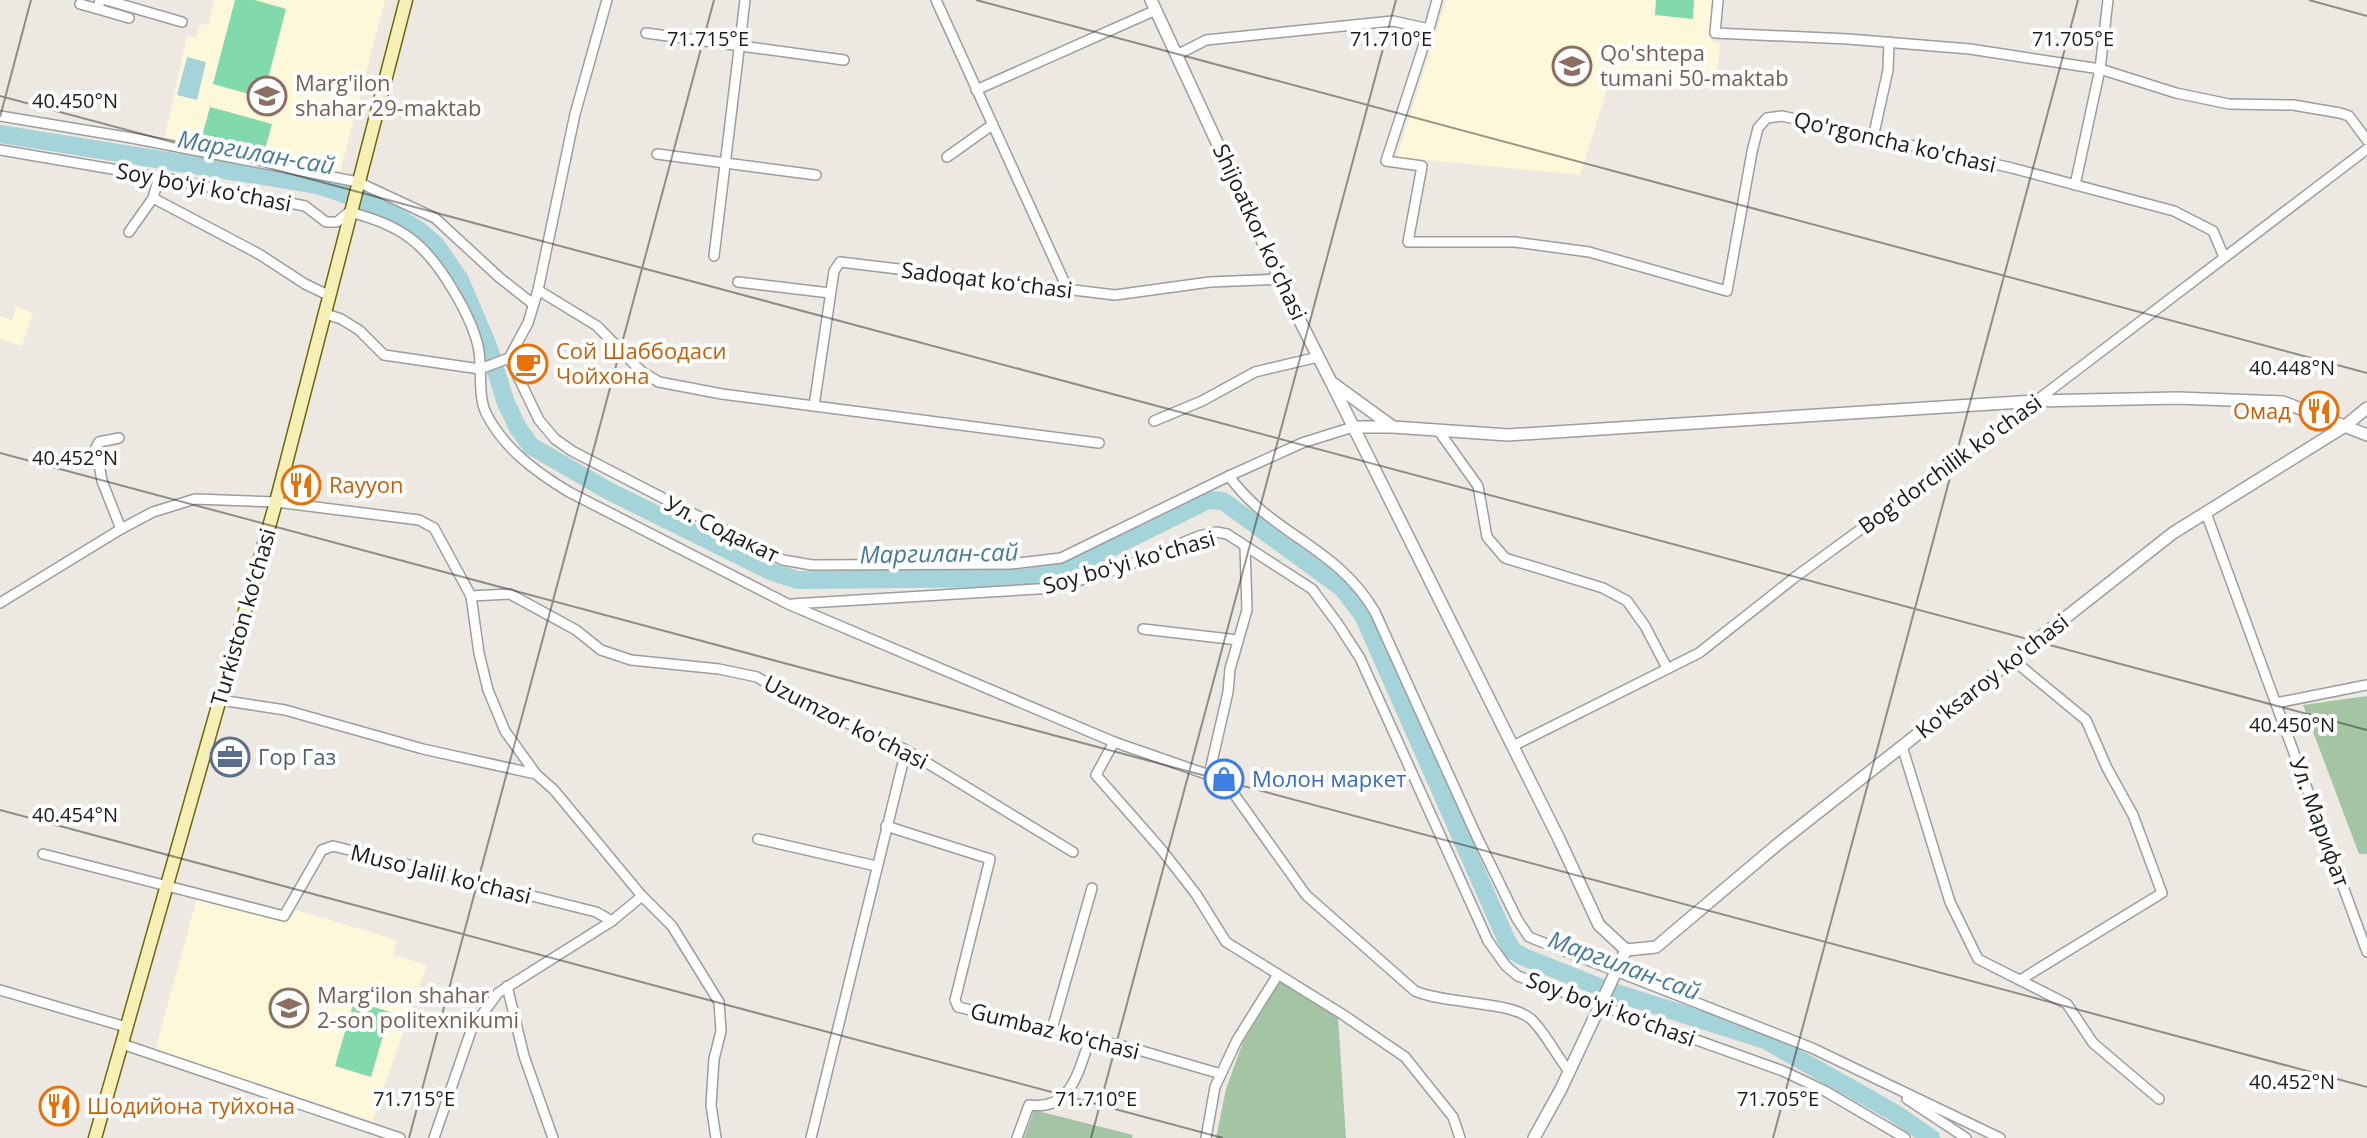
<svg xmlns="http://www.w3.org/2000/svg" width="2367" height="1138" font-family="'Open Sans',sans-serif">
<style>
.education{fill:#fdf8da}
.cemetery{fill:#a4c5a4}
.pitch{fill:#82d9ac}
.water{fill:#a4d4d9}
.lines{fill:none;stroke-linecap:round;stroke-linejoin:round}
.river{stroke:#a4d4d9;stroke-width:18}
.minor-casing{stroke:#9d9d9d;stroke-width:12}
.tertiary-casing{stroke:#9d9d9d;stroke-width:14}
.secondary-casing{stroke:#6c690a;stroke-width:15}
.minor{stroke:#fff;stroke-width:9}
.tertiary{stroke:#fff;stroke-width:11}
.secondary{stroke:#f6f0b7;stroke-width:12}
.ticks{fill:none;stroke:#1c1c1c;stroke-width:2;stroke-opacity:0.45}
.labels{text-anchor:middle;stroke-width:8;stroke-linejoin:round;paint-order:stroke}
.education-label{font-size:22px;fill:#785e54;stroke:#fff;text-anchor:start}
.street-label{font-size:22px;fill:#1c1c1c;stroke:#fff}
.food-label{font-size:22px;fill:#c56008;stroke:#fff;text-anchor:start}
.service-label{font-size:22px;fill:#4e5e75;stroke:#fff;text-anchor:start}
.shop-label{font-size:22px;fill:#366cbe;stroke:#fff;text-anchor:start}
.water-label{font-size:24px;font-style:italic;fill:#477a97;stroke:#fff}
.ticks-label{font-size:20px;text-anchor:middle;fill:#1c1c1c;stroke:#fff;stroke-width:8;stroke-linejoin:round;paint-order:stroke}
</style>
<rect width="100%" height="100%" fill="#ede8e2"/>
<g class="education">
<path d="M214,0H385L340,172L164,141L187,36L196,38L200,24L209,25Z"/>
<path d="M1446,0H1714L1711,41L1720,43L1715,88L1607,90L1580,175L1397,157Z"/>
<path d="M16,307L33,313L22,346L0,339V316L12,320Z"/>
<path d="M197,898L287,923L296,910L397,940L393,955L427,965L372,1121L155,1051Z"/>
</g>
<g class="cemetery">
<path d="M2367,696V854H2359L2303,705Z"/>
<path d="M1280,981L1338,1017L1346,1138H1216L1226,1089L1243,1042Z"/>
<path d="M1034,1110L1133,1135L1132,1138H1024Z"/>
</g>
<g class="pitch">
<path d="M235,0H255L286,9L263,98L213,84Z"/>
<path d="M1656,0H1694L1693,19L1655,15Z"/>
<path d="M210,107L272,124L263,156L201,140Z"/>
<path d="M354,1001L390,1012L371,1077L335,1066Z"/>
</g>
<path class="water" d="M187,57L206,62L197,100L177,95Z"/>
<g class="lines">
<path class="river" d="M0,134L318,185L381,207L420,231L436,245L460,280L488,346L506,403L518,428L531,446L607,490L772,572L798,580L1027,578L1075,566L1208,500L1223,501L1342,588L1363,615L1506,939L1513,951L1524,957L1607,990L1765,1040L1893,1112L1931,1138"/>
<g class="minor-casing">
<g id="minor">
<path d="M100,0L98,9L129,18"/>
<path d="M106,0L182,22"/>
<path d="M936,0L1068,290"/>
<path d="M1718,0L1715,33L1848,39L1970,49L2100,69L2176,93L2229,104L2293,105L2340,113L2349,116L2367,140"/>
<path d="M80,4L98,9"/>
<path d="M1429,29L1386,161L1422,166L1408,242H1515L1589,252L1727,291L1752,152L1758,128L1767,118L1782,116L2012,168L2174,211L2213,231L2224,257"/>
<path d="M646,33L844,60"/>
<path d="M1179,54L1206,40L1393,21L1429,29L1437,0"/>
<path d="M976,90L1156,10"/>
<path d="M0,116L132,138L358,182L435,218L500,278L533,304"/>
<path d="M1873,138L1888,70L1889,42"/>
<path d="M0,150L159,177L305,206L326,222H337L349,212C402,225 426,244 453,290C464,308 473,325 478,346C483,366 477,394 486,413C504,449 536,472 569,492L788,604L1114,742L1209,775L1234,794L1306,895L1415,991C1444,1004 1510,1001 1531,1019C1545,1032 1556,1055 1568,1070"/>
<path d="M657,154L816,175"/>
<path d="M947,157L992,125"/>
<path d="M159,177L153,198L259,254L305,284L330,296"/>
<path d="M2075,185L2100,69L2108,0"/>
<path d="M129,232L153,198"/>
<path d="M714,256L745,0"/>
<path d="M738,282L830,293"/>
<path d="M538,290L597,326L642,372L659,382L722,394L814,406L834,271L840,262L1115,295L1210,282L1281,279"/>
<path d="M326,314L341,319L359,330L384,355L480,369L509,358L528,323L538,290L575,114L607,0"/>
<path d="M509,358L539,420L555,439L572,451L783,560L812,565L1011,564L1061,558L1229,476L1302,443L1353,427"/>
<path d="M814,406L1099,443"/>
<path d="M1154,421L1202,401L1255,372L1318,357"/>
<path d="M1438,430L1478,486L1487,537L1505,558L1603,588L1627,601L1645,626L1667,668"/>
<path d="M119,438L99,442L96,447L102,481L121,529"/>
<path d="M1229,476C1270,534 1337,546 1375,612L1477,837L1517,919L1529,937L1812,1048L2000,1138"/>
<path d="M2206,513L2367,952"/>
<path d="M471,596L510,594L576,630L601,650L631,660L719,669L757,677L784,694L906,750L1073,852"/>
<path d="M0,603L121,529L153,512L195,499L276,502L419,520L434,528L471,596L479,653L488,690L505,731L536,774L554,790L642,896L672,926L719,1002L721,1031L714,1059L711,1105L716,1138"/>
<path d="M792,604L1054,588L1121,568L1199,536L1216,532L1227,534L1312,589L1338,624L1360,658L1488,941L1506,966L1518,976L1783,1071L1825,1091L1905,1138"/>
<path d="M1143,629L1238,640"/>
<path d="M2012,659L2086,720L2107,768L2133,815L2162,893L2020,980"/>
<path d="M220,700L285,710L423,749L536,774"/>
<path d="M2276,703L2367,685"/>
<path d="M1114,742L1096,775L1161,849L1196,894L1226,942L1342,1014L1405,1057L1453,1117L1460,1138"/>
<path d="M1513,746L1699,653L1794,578L2036,401L2367,149"/>
<path d="M1902,746L1950,902L1978,959L2067,1004L2093,1043L2159,1099"/>
<path d="M1209,775L1228,692L1230,669L1247,610L1245,546"/>
<path d="M886,826L990,859L955,1000L958,1007L1135,1049L1221,1074"/>
<path d="M758,839L876,866"/>
<path d="M43,854L284,916L322,850L333,846L596,912L612,921"/>
<path d="M507,986L524,1056L553,1138"/>
<path d="M0,990L126,1027"/>
<path d="M1052,1029L1092,888"/>
<path d="M122,1044L400,1138"/>
<path d="M1907,1099L1966,1138"/>
<path d="M434,1138L472,1028L498,993L612,921L642,896"/>
<path d="M811,1138L906,750"/>
<path d="M1017,1138L1029,1105C1072,1111 1078,1071 1090,1039"/>
<path d="M1206,1138L1215,1087L1237,1040L1277,976"/>
</g>
</g>
<g class="tertiary-casing">
<g id="tertiary">
<path d="M1151,0L1294,309L1331,382L1393,427L1508,435L2036,401L2178,398L2283,402L2367,435"/>
<path d="M1333,386L1559,839L1599,925L1626,950L1561,1089L1534,1138"/>
<path d="M1353,427H1392"/>
<path d="M1626,950L1656,947L1778,844L2173,533L2345,426L2367,408"/>
</g>
</g>
<g class="secondary-casing">
<path id="secondary" d="M95,1138L276,502L406,0"/>
</g>
<use href="#minor" class="minor"/>
<use href="#tertiary" class="tertiary"/>
<use href="#secondary" class="secondary"/>
</g>
<path class="ticks" d="M976,0L2367,373M2309,0L2367,16M0,96L2367,730M0,117L31,0M0,453L2367,1087M0,810L1223,1138M409,1138L714,0M1091,1138L1396,0M1773,1138L2078,0"/>
<defs>
<g id="school-ring" transform="scale(2)"><circle r="9.5" fill="#fff" stroke="#8d6e63" stroke-width="1.5"/><path d="M0-5L7-2L0 1L-7-2ZM-4 1L0 2.5L4 1V4Q0 6-4 4Z" fill="#8d6e63"/></g>
<g id="cafe-ring" transform="scale(2)"><circle r="9.5" fill="#fff" stroke="#e8710a" stroke-width="1.5"/><path d="M-5.5-4.5H6V0H3Q3 3.5 0 3.5H-2.5Q-5.5 3.5-5.5 0ZM3-3.2v2h1.7v-2ZM-6 4.5H4V6H-6Z" fill="#e8710a"/></g>
<g id="restaurant-ring" transform="scale(2)"><circle r="9.5" fill="#fff" stroke="#e8710a" stroke-width="1.5"/><path d="M-5-6h1v4h1v-4h1v4h1v-4h1v5L-1.5 .5V6h-2V.5L-5-1ZM5-6V6H3V1.5H1.5Q1.5-4 5-6Z" fill="#e8710a"/></g>
<g id="office-ring" transform="scale(2)"><circle r="9.5" fill="#fff" stroke="#5c6f8a" stroke-width="1.5"/><path d="M-6-3h4V-5.5h4V-3h4V5H-6ZM-1-4.5V-3h2v-1.5ZM-6 0V1H6V0Z" fill="#5c6f8a"/></g>
<g id="shop-ring" transform="scale(2)"><circle r="9.5" fill="#fff" stroke="#3f7fe0" stroke-width="1.5"/><path d="M-5-2.5h2.3a2.7 3.5 0 0 1 5.4 0H5L5.5 6h-11ZM-1.5-2.5h3a1.5 2.3 0 0 0-3 0Z" fill="#3f7fe0"/></g>
<g id="university-ring" transform="scale(2)"><circle r="9.5" fill="#fff" stroke="#8d6e63" stroke-width="1.5"/><path d="M0-5L7-2L0 1L-7-2ZM-4 1L0 2.5L4 1V4Q0 6-4 4Z" fill="#8d6e63"/></g>
</defs>
<g fill-rule="evenodd">
<use href="#school-ring" x="1572" y="66"/>
<use href="#school-ring" x="267" y="96"/>
<use href="#cafe-ring" x="528" y="364"/>
<use href="#restaurant-ring" x="2319" y="411"/>
<use href="#restaurant-ring" x="301" y="485"/>
<use href="#office-ring" x="230" y="757"/>
<use href="#shop-ring" x="1224" y="779"/>
<use href="#university-ring" x="289" y="1008"/>
<use href="#restaurant-ring" x="59" y="1106"/>
</g>
<g class="labels">
<g class="education-label">
<text x="1600" y="61">Qo'shtepa<tspan x="1600" dy="25">tumani 50-maktab</tspan></text>
<text x="295" y="91">Marg'ilon<tspan x="295" dy="25">shahar 29-maktab</tspan></text>
<text x="317" y="1003">Margʻilon shahar<tspan x="317" dy="25">2-son politexnikumi</tspan></text>
</g>
<g class="street-label">
<text transform="translate(1895 142) rotate(13)" y="8">Qo'rgoncha ko'chasi</text>
<text transform="translate(204 187) rotate(11)" y="8">Soy boʻyi koʻchasi</text>
<text transform="translate(1260 232) rotate(65)" y="8">Shijoatkor koʻchasi</text>
<text transform="translate(987 280) rotate(7)" y="8">Sadoqat koʻchasi</text>
<text transform="translate(1950 464) rotate(-36)" y="8">Bog'dorchilik ko'chasi</text>
<text transform="translate(722 529) rotate(26)" y="8">Ул. Содакат</text>
<text transform="translate(1129 562) rotate(-16)" y="8">Soy boʻyi koʻchasi</text>
<text transform="translate(243 617) rotate(-74)" y="8">Turkiston ko’chasi</text>
<text transform="translate(1992 676) rotate(-38)" y="8">Ko'ksaroy ko'chasi</text>
<text transform="translate(846 722) rotate(27)" y="8">Uzumzor ko'chasi</text>
<text transform="translate(2320 822) rotate(70)" y="8">Ул. Марифат</text>
<text transform="translate(441 874) rotate(14)" y="8">Muso Jalil ko'chasi</text>
<text transform="translate(1611 1009) rotate(20)" y="8">Soy boʻyi koʻchasi</text>
<text transform="translate(1055 1031) rotate(14)" y="8">Gumbaz koʻchasi</text>
</g>
<g class="food-label">
<text x="556" y="359">Сой Шаббодаси<tspan x="556" dy="25">Чойхона</tspan></text>
<text x="2291" y="419" text-anchor="end">Омад</text>
<text x="329" y="493">Rayyon</text>
<text x="87" y="1114">Шодийона туйхона</text>
</g>
<g class="service-label">
<text x="258" y="765">Гор Газ</text>
</g>
<g class="shop-label">
<text x="1252" y="787">Молон маркет</text>
</g>
<g class="water-label">
<text transform="translate(256 153) rotate(10)" y="8">Маргилан-сай</text>
<text transform="translate(939 554) rotate(-1)" y="8">Маргилан-сай</text>
<text transform="translate(1624 966) rotate(20)" y="8">Маргилан-сай</text>
</g>
</g>
<g class="ticks-label">
<text x="708" y="46">71.715°E</text>
<text x="1391" y="46">71.710°E</text>
<text x="2073" y="46">71.705°E</text>
<text x="75" y="108">40.450°N</text>
<text x="2292" y="375">40.448°N</text>
<text x="75" y="465">40.452°N</text>
<text x="2292" y="732">40.450°N</text>
<text x="75" y="822">40.454°N</text>
<text x="2292" y="1089">40.452°N</text>
<text x="414" y="1106">71.715°E</text>
<text x="1096" y="1106">71.710°E</text>
<text x="1778" y="1106">71.705°E</text>
</g>
</svg>
